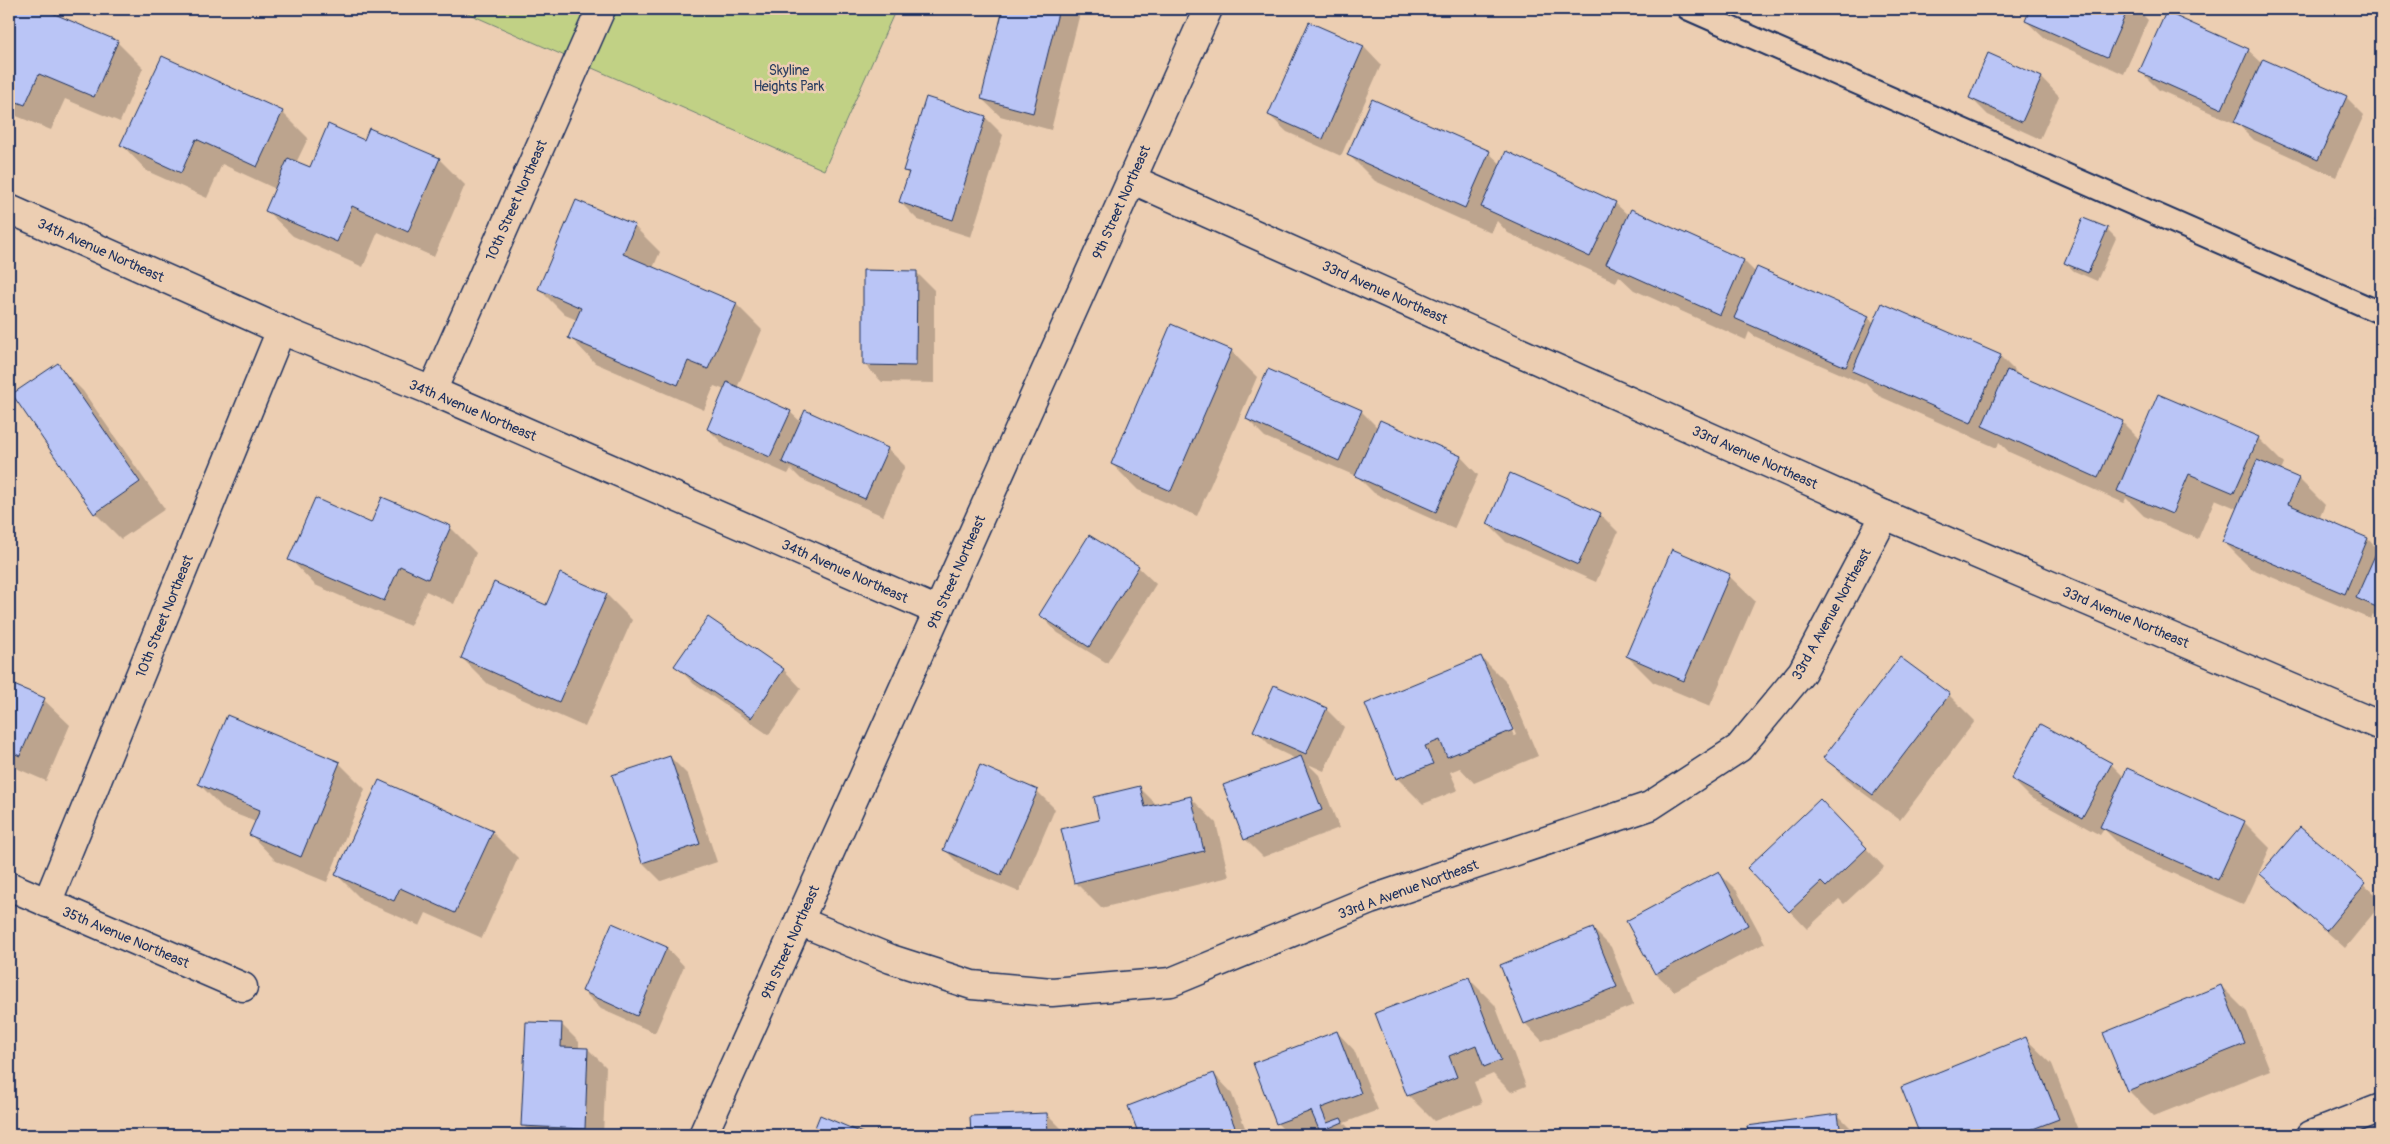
<svg xmlns="http://www.w3.org/2000/svg" width="2390" height="1144" font-family="Pangolin,sans-serif">
<style>
.green{fill:#c1d185;stroke:#6e8072}
.shadow{fill:#0003;fill-rule:evenodd}
.building{fill:#bac5f6;stroke:#1b2f5e}
.lines{fill:none;stroke-linecap:round;stroke-linejoin:round}
.lane-casing{stroke:#1b2f5e;stroke-width:25}
.street-casing{stroke:#1b2f5e;stroke-width:31}
.secondary-casing{stroke:#1b2f5e;stroke-width:31}
.lane{stroke:#ecceb2;stroke-width:21}
.street{stroke:#ecceb2;stroke-width:28}
.secondary{stroke:#ecceb2;stroke-width:28}
.labels{text-anchor:middle;stroke-width:5;stroke-linejoin:round;paint-order:stroke}
.park-label{font-size:14px;fill:#2c3f62;stroke:#ecceb2}
.street-label{font-size:14px;fill:#1b2f5e;stroke:#ecceb2}
</style>
<rect width="100%" height="100%" fill="#ecceb2"/>
<filter id="ink" filterUnits="userSpaceOnUse"><feTurbulence type="fractalNoise" baseFrequency=".02" numOctaves="2"/><feDisplacementMap in="SourceGraphic" scale="10" xChannelSelector="R" yChannelSelector="G"/><feConvolveMatrix kernelMatrix="1 2 1 2 8 2 1 2 1" color-interpolation-filters="sRGB"/></filter>
<g filter="url(#ink)">
<path class="green" d="M458,9H896L824,170Z"/>
<g class="shadow">
<path d="M9,9H40L117,42L143,68L120,122L65,99L51,130L9,113Z"/>
<path d="M1005,9H1081L1051,130L1000,116L982,99Z"/>
<path d="M2003,9H2017L2015,14Z"/>
<path d="M2032,9H2137L2148,20L2124,74L2044,38L2026,21Z"/>
<path d="M1310,23L1364,47L1381,65L1341,156L1287,132L1269,115Z"/>
<path d="M2248,50L2262,63L2346,97L2364,115L2336,177L2254,140L2239,125L2159,90L2141,72Z"/>
<path d="M2042,78L2059,96L2040,139L1988,115L1970,97Z"/>
<path d="M1373,101L1489,153L1502,165L1615,203L1629,216L1744,261L1756,273L1868,317L1874,323L2000,356L2022,378L2122,422L2140,440L2258,438L2284,464L2281,471L2299,479L2325,505L2319,519L2368,539L2378,550L2381,546V622L2373,614L2371,619L2250,568L2224,542L2238,509L2215,499L2198,539L2144,516L2126,498L2124,503L2009,452L1999,442L1997,448L1879,396L1865,382L1864,384L1754,336L1749,332L1746,340L1634,290L1619,276L1616,282L1508,233L1497,221L1491,233L1375,181L1349,155Z"/>
<path d="M282,112L308,138L296,163L310,169L364,142L439,159L465,185L434,257L378,232L363,267L293,236L267,211L276,189L222,164L207,198L147,171L122,145Z"/>
<path d="M985,117L1003,135L971,237L918,220L900,202L909,175L904,170Z"/>
<path d="M634,226L660,252L653,268L736,304L762,330L737,388L790,412L801,422L888,449L905,466L883,516L801,479L791,469L788,474L726,447L708,429L725,390L714,386L704,410L595,363L570,337L577,320L565,315L539,289Z"/>
<path d="M2107,229L2116,238L2097,281L2074,271L2065,263Z"/>
<path d="M916,272L934,290V383L882,382L864,364Z"/>
<path d="M1231,351L1257,377L1197,516L1138,490L1112,464Z"/>
<path d="M57,365L83,391L165,509L121,539L95,513L13,395Z"/>
<path d="M1361,411L1378,428L1381,422L1461,457L1478,475L1454,529L1374,493L1358,477L1265,437L1247,419Z"/>
<path d="M1510,474L1601,515L1618,532L1596,582L1506,542L1488,524Z"/>
<path d="M372,524L450,527L476,553L454,604L426,591L410,626L315,585L290,559Z"/>
<path d="M1673,551L1729,576L1755,601L1710,706L1653,682L1627,656Z"/>
<path d="M1138,567L1156,584L1107,663L1058,633L1040,615Z"/>
<path d="M607,595L632,620L585,727L488,684L462,658Z"/>
<path d="M708,619L784,670L801,688L769,735L694,684L676,666Z"/>
<path d="M1481,657L1507,683L1538,756L1474,783L1460,768L1450,772L1458,790L1423,804L1397,778ZM1493,687H1496L1516,735L1514,736Z"/>
<path d="M9,678L19,689L44,700L70,725L46,781L9,765Z"/>
<path d="M1949,695L1975,721L1900,820L1851,784L1825,758Z"/>
<path d="M1326,709L1344,727L1324,771L1308,764L1319,775L1339,828L1263,857L1245,839L1296,759L1273,748L1255,730Z"/>
<path d="M2041,726L2111,764L2124,777L2244,822L2270,848L2244,905L2128,853L2104,829L2100,835L2030,797L2012,779Z"/>
<path d="M670,757L688,775L717,862L661,881L643,863L614,776Z"/>
<path d="M339,763L365,789L327,882L276,861L251,835L256,822L225,810L199,784Z"/>
<path d="M1140,788L1157,805L1190,797L1216,823L1229,877L1101,908L1075,882L1101,821Z"/>
<path d="M1037,791L1055,809L1019,892L963,868L945,850Z"/>
<path d="M1837,818L1884,867L1844,904L1839,899L1807,929L1749,868Z"/>
<path d="M2301,829L2381,900V904L2345,948L2262,874Z"/>
<path d="M492,832L518,858L482,938L426,913L420,926L363,901L337,875Z"/>
<path d="M1719,873L1737,891L1765,943L1674,991L1656,974L1628,921Z"/>
<path d="M613,924L667,948L684,966L655,1033L601,1009L583,991Z"/>
<path d="M1593,929L1611,947L1634,1005L1542,1041L1525,1023Z"/>
<path d="M1469,979L1495,1005L1526,1086L1511,1092L1493,1074L1474,1082L1482,1103L1434,1121L1408,1095Z"/>
<path d="M2221,986L2247,1012L2270,1070L2154,1116L2128,1090Z"/>
<path d="M561,1024L579,1042V1049H588L606,1067L603,1135H533L523,1125Z"/>
<path d="M1337,1032L1354,1050L1378,1110L1344,1123L1356,1135H1325L1321,1131L1310,1135H1289L1277,1123Z"/>
<path d="M2026,1039L2052,1064L2080,1135H1922L1902,1087Z"/>
<path d="M1214,1074L1231,1092L1248,1135H1140L1129,1107Z"/>
<path d="M1047,1114L1065,1132V1135H973L972,1118Z"/>
<path d="M1838,1115L1858,1135H1750L1749,1127Z"/>
<path d="M821,1117L864,1135H813Z"/>
</g>
<g class="building">
<path d="M9,9H43L118,41L94,97L39,74L25,105L9,99Z"/>
<path d="M1003,9H1059L1033,113L981,99Z"/>
<path d="M2030,9H2128L2107,57L2025,21Z"/>
<path d="M2166,12L2249,49L2222,109L2139,72Z"/>
<path d="M1309,22L1364,46L1323,139L1268,115Z"/>
<path d="M1988,53L2042,77L2022,122L1969,98Z"/>
<path d="M162,56L283,111L257,167L196,139L181,173L120,145Z"/>
<path d="M2263,59L2347,96L2318,160L2234,122Z"/>
<path d="M926,97L986,116L953,220L899,202L909,172L903,171Z"/>
<path d="M1372,99L1490,151L1465,208L1347,155Z"/>
<path d="M328,124L364,140L369,128L440,158L408,232L352,206L337,242L265,211L288,158L310,167Z"/>
<path d="M1506,151L1616,202L1590,257L1481,207Z"/>
<path d="M576,200L635,225L623,254L737,303L708,369L688,361L678,385L568,338L581,308L538,289Z"/>
<path d="M2381,208V223L2375,221Z"/>
<path d="M1631,209L1744,260L1720,315L1606,264Z"/>
<path d="M2083,218L2108,228L2088,273L2064,263Z"/>
<path d="M1757,267L1869,316L1846,367L1734,318Z"/>
<path d="M863,270L917,271L916,366L863,365Z"/>
<path d="M1882,303L2001,355L1971,423L1852,371Z"/>
<path d="M1171,324L1232,350L1171,491L1111,464Z"/>
<path d="M58,363L140,482L94,514L12,394Z"/>
<path d="M1268,369L1362,410L1339,461L1246,419Z"/>
<path d="M2007,370L2123,421L2098,478L1982,426Z"/>
<path d="M727,382L791,411L770,457L707,429Z"/>
<path d="M2158,394L2259,437L2234,493L2189,474L2172,514L2117,491Z"/>
<path d="M805,410L888,448L865,499L782,462Z"/>
<path d="M1380,420L1461,456L1436,512L1355,476Z"/>
<path d="M2257,460L2299,478L2288,504L2368,538L2345,594L2222,542Z"/>
<path d="M1510,473L1601,513L1578,565L1487,524Z"/>
<path d="M382,497L451,526L428,579L400,566L384,601L288,560L315,498L371,523Z"/>
<path d="M1089,535L1139,566L1089,647L1039,615Z"/>
<path d="M2380,544L2381,545V609L2356,598Z"/>
<path d="M1672,549L1730,574L1684,681L1626,656Z"/>
<path d="M560,573L607,594L559,702L461,658L494,582L546,605Z"/>
<path d="M708,617L784,669L751,718L674,666Z"/>
<path d="M1481,656L1513,730L1447,757L1440,740L1425,746L1433,764L1396,779L1365,704Z"/>
<path d="M1900,657L1950,694L1873,795L1823,758Z"/>
<path d="M9,683L45,698L20,756L9,751Z"/>
<path d="M1274,685L1327,708L1306,754L1253,731Z"/>
<path d="M227,715L340,762L301,857L249,835L260,810L198,784Z"/>
<path d="M2040,724L2112,763L2082,818L2011,779Z"/>
<path d="M670,756L700,844L642,863L612,775Z"/>
<path d="M1301,756L1322,810L1244,840L1223,785Z"/>
<path d="M980,765L1038,790L1001,875L943,850Z"/>
<path d="M2127,768L2245,821L2218,880L2100,827Z"/>
<path d="M379,780L493,831L455,913L400,888L394,901L335,875Z"/>
<path d="M1140,786L1145,807L1191,796L1204,851L1074,883L1061,829L1099,820L1094,797Z"/>
<path d="M1820,799L1867,848L1826,887L1821,882L1789,912L1747,868Z"/>
<path d="M2300,827L2366,883L2326,931L2260,874Z"/>
<path d="M1719,871L1748,925L1655,974L1626,921Z"/>
<path d="M612,923L667,947L637,1016L582,991Z"/>
<path d="M1593,928L1617,987L1524,1024L1500,965Z"/>
<path d="M1469,977L1501,1060L1484,1067L1476,1045L1449,1056L1457,1077L1407,1096L1375,1013Z"/>
<path d="M2221,985L2245,1044L2127,1091L2103,1033Z"/>
<path d="M526,1022L562,1023L561,1047L588,1048L585,1129L521,1126Z"/>
<path d="M1337,1031L1361,1093L1321,1108L1327,1123L1341,1118L1343,1122L1320,1132L1311,1111L1276,1124L1253,1063Z"/>
<path d="M2026,1037L2059,1119L2017,1135H1920L1901,1087Z"/>
<path d="M1214,1073L1238,1135H1139L1128,1106Z"/>
<path d="M1047,1113L1048,1135H971L970,1116Z"/>
<path d="M1838,1114L1841,1135H1749L1747,1126Z"/>
<path d="M820,1115L867,1135H812Z"/>
<path d="M213,1130L224,1135H210Z"/>
</g>
<g class="lines">
<g class="lane-casing">
<path id="lane" d="M1688,9L2381,313"/>
</g>
<g class="street-casing">
<g id="street">
<path d="M1131,179L1885,515L2381,726"/>
<path d="M9,209L281,330L432,391L938,611"/>
<path d="M432,391L601,9"/>
<path d="M9,886L243,987"/>
<path d="M47,903L281,330"/>
<path d="M799,921L891,959L972,985L1052,992L1171,982L1370,900L1650,806L1739,748L1802,672L1885,515"/>
<path d="M2311,1135L2381,1108"/>
</g>
</g>
<g class="secondary-casing">
<path id="secondary" d="M703,1135L1208,9"/>
</g>
<use href="#lane" class="lane"/>
<use href="#street" class="street"/>
<use href="#secondary" class="secondary"/>
</g>
</g>
<g class="labels">
<g class="park-label">
<text x="789" y="75">Skyline<tspan x="789" dy="16">Heights Park</tspan></text>
</g>
<g class="street-label">
<text transform="translate(516 200) rotate(-66)" y="5">10th Street Northeast</text>
<text transform="translate(1121 202) rotate(-66)" y="5">9th Street Northeast</text>
<text transform="translate(101 250) rotate(24)" y="5">34th Avenue Northeast</text>
<text transform="translate(1385 292) rotate(24)" y="5">33rd Avenue Northeast</text>
<text transform="translate(473 410) rotate(23)" y="5">34th Avenue Northeast</text>
<text transform="translate(1755 457) rotate(24)" y="5">33rd Avenue Northeast</text>
<text transform="translate(845 571) rotate(24)" y="5">34th Avenue Northeast</text>
<text transform="translate(956 572) rotate(-66)" y="5">9th Street Northeast</text>
<text transform="translate(1831 614) rotate(-61)" y="5">33rd A Avenue Northeast</text>
<text transform="translate(164 616) rotate(-68)" y="5">10th Street Northeast</text>
<text transform="translate(2126 617) rotate(23)" y="5">33rd Avenue Northeast</text>
<text transform="translate(1408 889) rotate(-20)" y="5">33rd A Avenue Northeast</text>
<text transform="translate(126 937) rotate(23)" y="5">35th Avenue Northeast</text>
<text transform="translate(790 942) rotate(-66)" y="5">9th Street Northeast</text>
</g>
</g>
<rect width="2390" height="1144" fill="none" stroke="#ecceb2" stroke-width="30"/>
<rect x="15" y="15" width="2360" height="1114" fill="none" stroke="#1b2f5e" stroke-width="2" filter="url(#ink)"/>
</svg>
